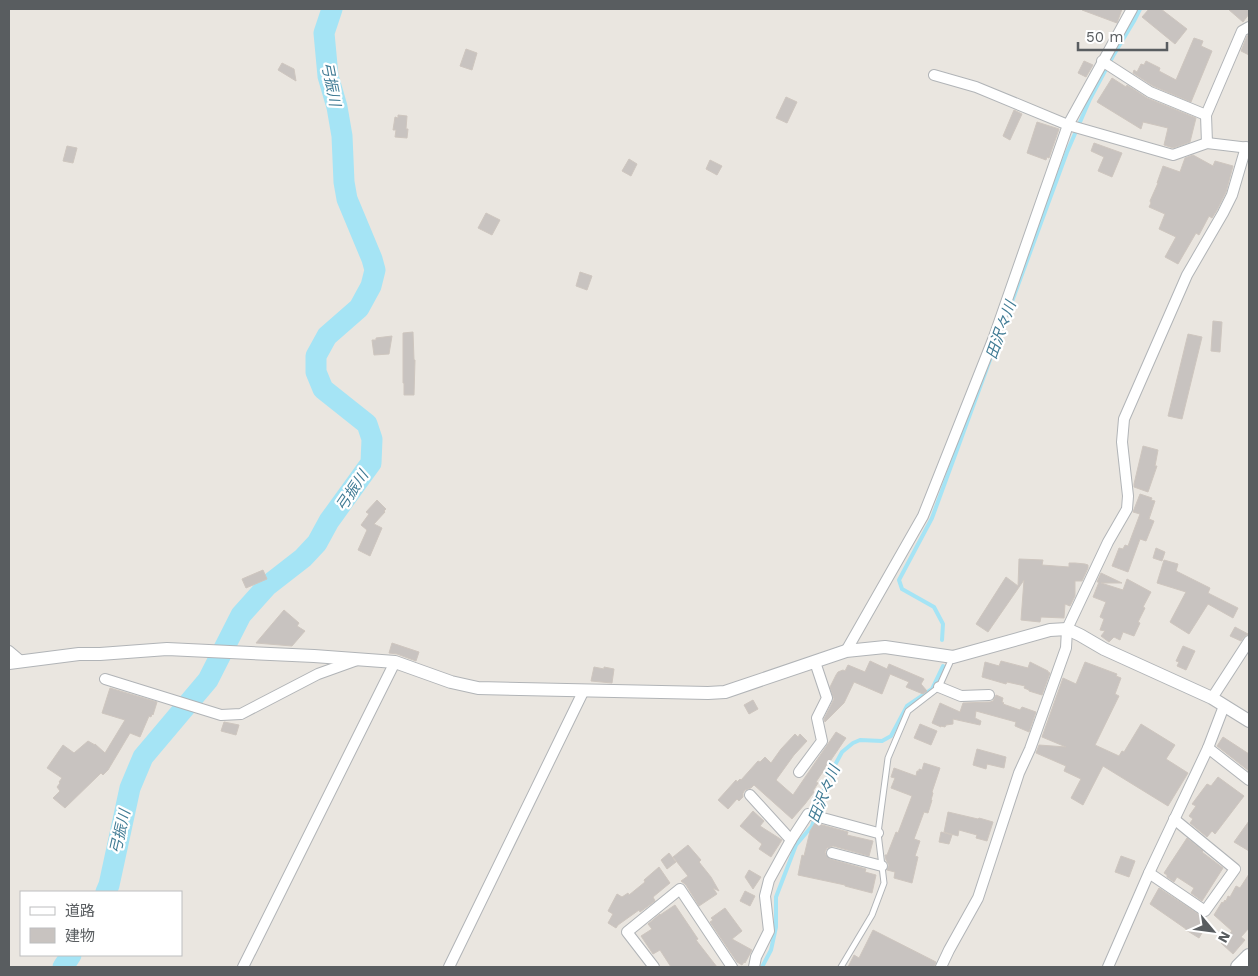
<svg xmlns="http://www.w3.org/2000/svg" width="1258" height="976" font-family="'Work Sans','Noto Sans JP',sans-serif">
<style>
.lines{fill:none;stroke-linecap:round;stroke-linejoin:round}
.stream{stroke:#a5e4f5;stroke-width:4}
.river{stroke:#a5e4f5;stroke-width:21}
.building{fill:#c8c3c0;stroke:#cec6bf}
.service-casing{stroke:#b1b4b7;stroke-width:7}
.minor-casing{stroke:#b1b4b7;stroke-width:12}
.tertiary-casing{stroke:#b1b4b7;stroke-width:14}
.secondary-casing{stroke:#b0b4b7;stroke-width:16}
.service{stroke:#fff;stroke-width:5}
.minor{stroke:#fff;stroke-width:10}
.tertiary{stroke:#fff;stroke-width:12}
.secondary{stroke:#fff;stroke-width:14}
.labels{text-anchor:middle;stroke-width:4.5;stroke-linejoin:round;paint-order:stroke}
.water-label{font-size:15px;font-style:italic;fill:#407b94;stroke:#fff}
</style>
<rect width="100%" height="100%" fill="#eae6e0"/>
<g class="lines">
<g class="stream">
<path d="M1007,315L1067,152L1090,99L1113,56L1134,21L1140,9"/>
<path d="M942,640L943,624L934,607L902,589L899,580L932,518L991,357"/>
<path d="M762,967L771,950L776,927V897L796,845L812,826L828,778L842,752L853,743L860,740L882,741L891,736L907,706L932,689L943,666"/>
</g>
<g class="river">
<path d="M106,892L109,885L130,788L143,757L208,680L241,615L267,586L303,558L317,543L329,521L371,463L372,439L367,424L323,389L316,372V356L327,336L359,308L371,286L375,270L372,259L347,199L344,182L342,136L337,107L328,76L324,33L332,9"/>
<path d="M63,967L71,955"/>
</g>
</g>
<g class="building">
<path d="M1082,9H1122L1117,23L1082,10Z"/>
<path d="M1149,9H1161L1187,29L1175,44L1142,17Z"/>
<path d="M1228,9H1249V14L1243,22Z"/>
<path d="M1249,35V55L1241,51L1247,36Z"/>
<path d="M1194,38L1203,41L1201,46L1212,51L1191,102L1153,86L1133,73L1134,70L1137,72L1141,64L1144,65L1146,61L1160,68L1159,71L1176,80Z"/>
<path d="M466,49L477,53L472,70L460,66Z"/>
<path d="M1084,61L1093,65L1086,77L1078,73Z"/>
<path d="M282,63L294,69L296,81L278,70Z"/>
<path d="M1112,78L1126,87L1127,85L1147,98L1196,118L1190,142L1173,148L1164,145L1168,128L1143,122L1141,129L1097,102Z"/>
<path d="M786,97L797,102L787,123L776,118Z"/>
<path d="M1014,110L1022,114L1010,140L1003,136Z"/>
<path d="M398,115L407,116L406,129H408L407,138L395,137L396,130H393L395,117L398,118Z"/>
<path d="M1037,122L1059,129L1049,158L1047,157L1046,160L1027,153Z"/>
<path d="M1094,143L1122,153L1112,177L1098,171L1104,157L1091,151Z"/>
<path d="M67,146L77,148L73,163L63,161Z"/>
<path d="M1193,155L1213,166L1215,161L1233,166L1226,192L1217,210L1212,218L1209,216L1199,235L1196,233L1178,264L1165,257L1176,237L1159,229L1165,214L1149,207L1151,203L1150,201L1158,183H1157L1163,166L1180,172L1185,158Z"/>
<path d="M629,159L637,164L631,176L622,171Z"/>
<path d="M710,160L722,166L717,175L706,169Z"/>
<path d="M486,213L500,220L492,235L478,228Z"/>
<path d="M580,272L592,276L587,290L576,286Z"/>
<path d="M1213,321L1222,322L1220,352L1211,351Z"/>
<path d="M413,332L414,360H415L414,395H404V383H403V333Z"/>
<path d="M1188,334L1202,337L1182,419L1168,416Z"/>
<path d="M392,336L389,354L374,355L372,340H376V338Z"/>
<path d="M1143,446L1158,450L1155,466H1157L1148,492L1134,487V484Z"/>
<path d="M1140,494L1152,498L1151,500L1155,501L1149,519L1154,521L1146,541L1140,539L1128,572L1112,566L1119,548L1123,549L1125,545L1128,546L1140,514L1133,512Z"/>
<path d="M377,500L386,509L384,511L385,512L374,524L382,528L370,556L358,550L367,530L361,525L369,514L366,512Z"/>
<path d="M1156,548L1165,552L1162,561L1153,558Z"/>
<path d="M1019,559L1043,560L1042,565L1069,567V563H1075L1085,564L1088,565V568L1082,581H1075V596L1070,606L1065,604L1064,618L1041,617L1040,622L1021,620L1024,580L988,632L976,624L1006,577L1018,586Z"/>
<path d="M1164,560L1178,564L1176,571L1210,588L1208,593L1238,608L1233,618L1208,604L1189,634L1173,624L1170,622L1186,592L1157,583Z"/>
<path d="M263,570L267,579L246,588L242,579Z"/>
<path d="M1101,573L1122,583H1101L1123,590L1127,579L1151,592L1143,607L1145,608L1138,622L1140,623L1134,636L1123,632L1120,640L1114,637L1109,642L1101,636L1105,631L1100,630L1104,619L1100,617L1106,602L1093,597L1099,582H1097Z"/>
<path d="M284,610L299,623L297,626L305,631L292,646L256,643Z"/>
<path d="M1235,627L1248,634L1244,637L1241,641L1230,636Z"/>
<path d="M392,643L419,652L416,661L397,654L389,653Z"/>
<path d="M1183,646L1195,651L1186,670L1177,666L1179,662L1176,661Z"/>
<path d="M870,661L887,669L889,664L924,679L921,684L927,691L923,694L906,687L909,682L890,674L882,694L854,682L844,703L825,722L824,719L834,699L830,687L836,675L838,672L843,670L845,671L848,665L865,672Z"/>
<path d="M1001,661L1028,668L1030,662L1048,671V672L1050,673L1042,695L1029,691V690L1024,688L1025,686L1007,682L1006,684L982,677L985,662L999,666Z"/>
<path d="M1085,662L1117,674L1116,676L1121,678L1115,694L1119,696L1095,745L1119,756L1122,751L1124,752L1141,724L1175,745L1166,759L1188,773L1168,806L1103,766L1083,805L1071,798L1081,779L1064,771L1066,766L1036,753L1039,745L1066,747L1042,737L1063,678L1076,684Z"/>
<path d="M594,667L604,669V667L614,669L612,683L591,681Z"/>
<path d="M110,688L157,702L153,715L152,714L151,717L149,716L140,737L130,733L108,770L103,775L101,773L65,808L53,798L60,791L57,787L60,783L59,782L62,778L47,768L63,745L74,753L88,741L95,745V744L105,753L125,720L102,713Z"/>
<path d="M996,695L1003,698L1002,702L1004,703L1003,704L1020,710L1022,707L1036,712L1029,732L1015,726L1016,722L976,711L975,718L981,721L980,725L953,719V724L946,725L945,727L941,726V727L932,723L940,703L960,712L963,703L990,702L993,701Z"/>
<path d="M753,700L758,709L749,714L744,705Z"/>
<path d="M224,722L239,725L236,735L221,731Z"/>
<path d="M920,724L937,731L931,745L914,738Z"/>
<path d="M836,732L846,738L833,757L816,782L818,783L813,791L814,792L805,804L792,819L754,785L751,788L745,790L743,793V797L739,801L737,799L728,809L718,800L736,780L737,782L740,779L741,780L758,761L760,762L765,757L771,763L781,749L795,734L798,737L800,734L807,741L794,755L776,780L793,795Z"/>
<path d="M1223,737L1249,754V771L1217,746Z"/>
<path d="M977,749L1006,757L1004,768L987,764L986,769L973,765Z"/>
<path d="M924,763L940,768L932,792L933,793L931,800H932L928,813L924,812L914,839L920,841L915,856L918,857L912,883L894,878L895,872L887,870L889,865L886,860L885,855H887L896,832L898,833L912,796L891,788L895,778L891,777L894,768L916,776L917,771H919V769L922,770Z"/>
<path d="M1218,777L1244,796L1215,834L1212,831L1207,837L1190,823L1193,819L1189,816L1196,806L1192,804L1207,784L1211,786Z"/>
<path d="M753,811L764,821L760,826L782,840L771,857L759,849L762,844L740,826Z"/>
<path d="M948,812L978,819L979,818L993,822L987,841L976,838L977,835L959,830L958,836L944,832Z"/>
<path d="M1249,821V851L1234,842Z"/>
<path d="M815,823L848,832L847,835L873,841L869,856L833,846L827,848L825,852L826,855L830,859L866,869L865,872L876,875L872,893L845,886V885L798,875L802,855L804,856L810,831Z"/>
<path d="M941,832L952,835L949,844L939,842Z"/>
<path d="M1187,838L1203,851L1202,852L1223,868L1202,901L1191,893L1194,888L1177,877L1174,882L1167,877V875L1164,873Z"/>
<path d="M688,845L701,860L699,862L711,877L719,891L713,888L717,894L699,906L686,885L681,881L688,876L673,857Z"/>
<path d="M669,853L676,862L667,869L661,860Z"/>
<path d="M1121,856L1135,861L1129,877L1115,872Z"/>
<path d="M659,867L670,883L653,897L655,901L640,912L639,910L618,925L616,928L608,923L613,914L608,911L617,894L622,897L628,893L629,895L645,882L644,880Z"/>
<path d="M749,870L761,877L753,889L745,877Z"/>
<path d="M1249,874V928L1241,937L1245,940L1233,954L1221,943L1232,931L1214,915L1222,902L1223,903L1225,900L1226,901L1228,896L1230,897L1236,886L1240,888Z"/>
<path d="M1159,888L1209,921L1199,938L1186,930V929L1150,904Z"/>
<path d="M745,891L755,896L750,906L740,901Z"/>
<path d="M675,905L698,939L696,940L717,967H671L660,950L653,954L641,936L652,929L648,924L660,914V915Z"/>
<path d="M725,908L742,931L732,939L752,950L745,963L744,962L742,965L737,962L710,922L713,920L711,918Z"/>
<path d="M873,930L936,962L934,967H848L854,955L859,958Z"/>
</g>
<g class="lines">
<g class="service-casing">
<path id="service" d="M841,967L872,915L884,883L878,833L888,758L908,711L939,687L952,658"/>
</g>
<g class="minor-casing">
<g id="minor">
<path d="M1102,61L1150,92L1206,115"/>
<path d="M934,75L976,87L1068,125L1173,155L1207,143L1249,148"/>
<path d="M1207,143L1206,115L1242,31L1249,27"/>
<path d="M9,651L22,662"/>
<path d="M846,651L923,516L994,337L1068,125L1132,9"/>
<path d="M105,679L221,715L241,714L318,674L357,660"/>
<path d="M939,687L961,696L989,695"/>
<path d="M1212,698L1249,641"/>
<path d="M1208,748L1249,780"/>
<path d="M799,772L822,741L817,718L827,698L815,662"/>
<path d="M750,795L791,840"/>
<path d="M832,853L882,866"/>
<path d="M1149,873L1205,911L1235,869L1174,819"/>
<path d="M243,967L395,662"/>
<path d="M449,967L584,690"/>
<path d="M654,967L627,932L680,889L732,967"/>
<path d="M754,967L756,957L769,931L765,896L769,880L791,840L808,814L878,833"/>
<path d="M941,967L949,950L978,898L1019,773L1030,749L1066,648L1067,629L1108,542L1127,509L1128,496L1122,442L1124,419L1187,275L1223,213L1232,195L1246,147"/>
<path d="M1108,967L1149,873L1208,748L1224,706"/>
</g>
</g>
<g class="tertiary-casing">
<path id="tertiary" d="M9,663L79,654H100L167,649L314,656L395,662L451,682L478,688L708,693L725,692L846,651L885,647L953,657L1050,630L1067,629L1080,635L1104,649L1212,698L1249,721"/>
</g>
<g class="secondary-casing">
<path id="secondary" d="M1238,967L1249,956"/>
</g>
<use href="#service" class="service"/>
<use href="#minor" class="minor"/>
<use href="#tertiary" class="tertiary"/>
<use href="#secondary" class="secondary"/>
</g>
<g class="labels">
<g class="water-label">
<text transform="translate(331 84) rotate(79)" y="5">弓振川</text>
<text transform="translate(1001 330) rotate(-70)" y="5">田沢々川</text>
<text transform="translate(352 491) rotate(-56)" y="5">弓振川</text>
<text transform="translate(824 794) rotate(-68)" y="5">田沢々川</text>
<text transform="translate(120 832) rotate(-77)" y="5">弓振川</text>
</g>
</g>
<rect width="1258" height="976" fill="none" stroke="#595d60" stroke-width="20"/>
<rect x="20" y="891" width="162" height="65" fill="#ffffff" stroke="#bdbebf"/>
<rect x="30" y="907" width="25" height="8" fill="#ffffff" stroke="#bdbebf"/>
<text x="65" y="916" font-size="15" fill="#595d60">道路</text>
<rect x="30" y="928" width="25" height="15" fill="#c8c3c0" stroke="#bdbebf"/>
<text x="65" y="941" font-size="15" fill="#595d60">建物</text>
<g transform="translate(1213 931) rotate(119)" stroke="#ffffff" stroke-width="4" paint-order="stroke">
<path d="M0-4L9 19L0 12L-9 19Z" fill="#595d60"/>
<text y="-8" font-size="14" font-weight="bold" text-anchor="middle" fill="#595d60">N</text>
</g>
<path d="M1078 42v8h89v-8" fill="none" stroke="#595d60" stroke-width="2.5"/>
<text x="1086" y="42" font-size="15" fill="#595d60" stroke="#ffffff" stroke-width="4" paint-order="stroke">50 m</text>
</svg>
